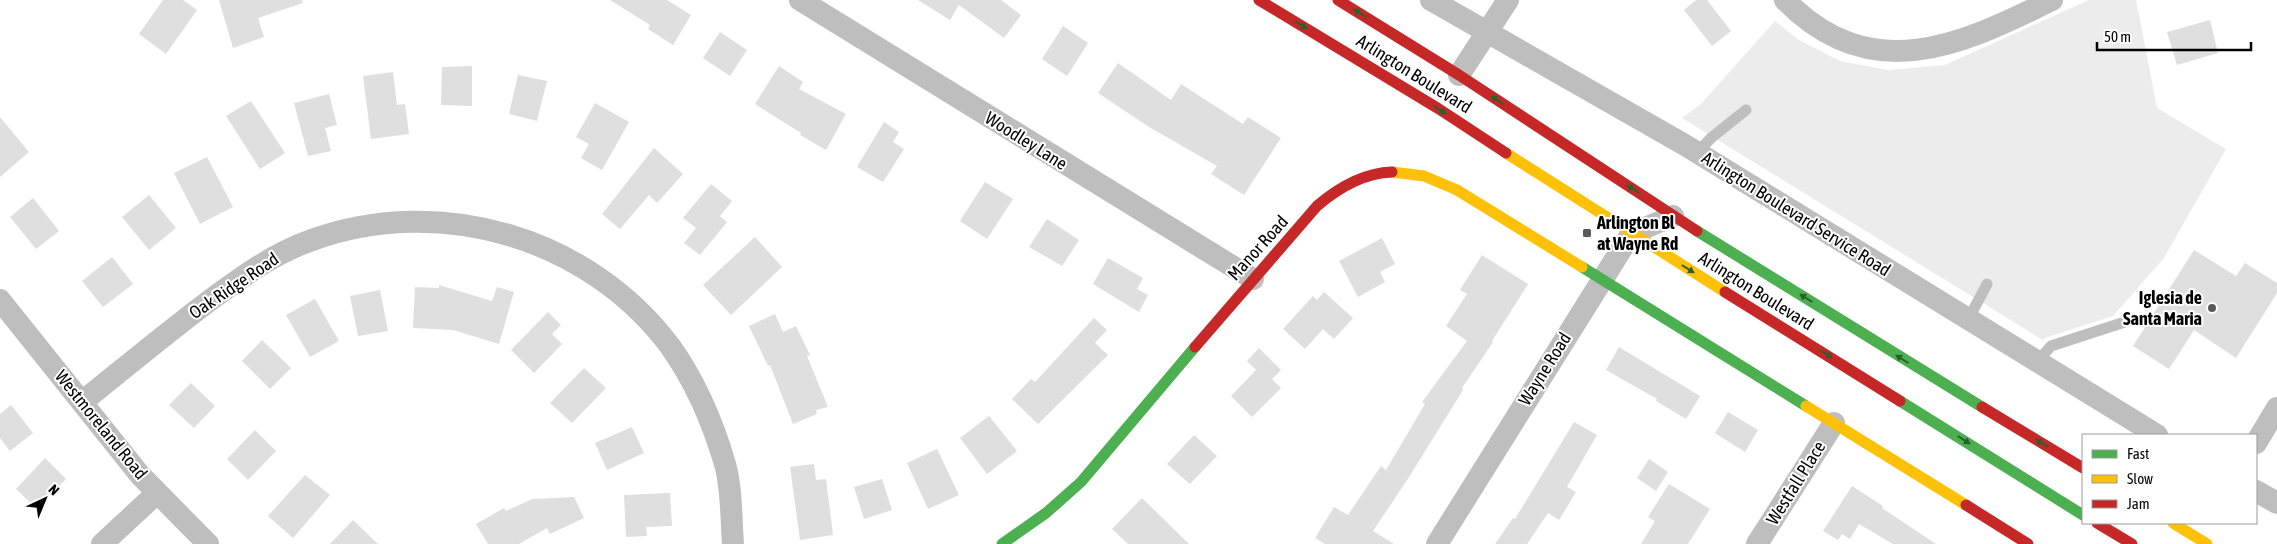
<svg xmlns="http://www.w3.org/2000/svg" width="2277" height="544" font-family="'Asap Condensed',sans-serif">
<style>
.green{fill:#ececec}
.building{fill:#dfdfdf}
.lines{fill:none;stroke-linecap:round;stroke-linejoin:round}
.lane{stroke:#bebebe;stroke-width:11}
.street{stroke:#bebebe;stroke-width:22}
.fast{stroke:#4caf50;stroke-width:11}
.slow{stroke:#ffc107;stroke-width:11}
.jam{stroke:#c62828;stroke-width:11}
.oneway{fill:#2a602c}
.poi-dot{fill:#595959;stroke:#fff;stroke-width:2}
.labels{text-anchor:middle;stroke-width:4;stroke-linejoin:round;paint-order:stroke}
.street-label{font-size:18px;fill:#000;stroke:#fff}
.poi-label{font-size:18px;font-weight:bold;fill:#000;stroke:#fff;text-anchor:start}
</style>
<rect width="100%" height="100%" fill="#fff"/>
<path class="green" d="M2089,0H2136L2157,108L2226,149L2164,258L2113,316L2045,338L2043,340L1682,118L1701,104L1775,21L1799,40L1840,61L1888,70L1945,65Z"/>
<g class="building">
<path d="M163,0H183L197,10L166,54L139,34Z"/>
<path d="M219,0H302L303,3L258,18L264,37L233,48Z"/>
<path d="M610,0H667L691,15L673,45L648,29L650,25Z"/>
<path d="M918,0H1001L1021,15L1004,38L959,5L950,20Z"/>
<path d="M1696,0H1707L1731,31L1712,46L1684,10Z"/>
<path d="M2210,20L2218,53L2177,65L2167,32Z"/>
<path d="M1063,26L1088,43L1067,76L1042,59Z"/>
<path d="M720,32L747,50L730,76L703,58Z"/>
<path d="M1118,63L1171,100L1181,84L1243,124L1248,117L1281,138L1244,195L1211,174L1217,166L1149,127L1098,93Z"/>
<path d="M472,66V106L441,105L442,67Z"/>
<path d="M779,66L803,82L799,89L846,114L826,150L800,135L801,133L755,104Z"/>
<path d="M393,72L397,105L405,104L409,134L371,139L363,76Z"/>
<path d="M518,75L547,81L537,121L509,114Z"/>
<path d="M329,94L337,125L325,128L331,151L308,156L294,103Z"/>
<path d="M251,101L285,153L260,169L226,116Z"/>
<path d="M595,103L629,122L602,170L581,158L589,144L576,137Z"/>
<path d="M0,117L29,152L0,177Z"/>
<path d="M884,122L899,132L893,142L904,149L883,182L857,167Z"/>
<path d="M654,148L683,174L657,203L649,195L620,229L602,214Z"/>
<path d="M207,157L233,207L200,224L174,173Z"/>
<path d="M985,182L1013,199L987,239L960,221Z"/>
<path d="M711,184L732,201L720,216L727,222L700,255L684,243L696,228L683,218Z"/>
<path d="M149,195L176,228L149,250L122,217Z"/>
<path d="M33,198L59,231L36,249L10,217Z"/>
<path d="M1047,219L1079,240L1062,266L1029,247Z"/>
<path d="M755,237L782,267L731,315L703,285Z"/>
<path d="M1382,238L1395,264L1380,272L1385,282L1358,297L1339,261Z"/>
<path d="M2194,250L2236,276L2245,263L2277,283V293L2236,358L2194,330L2169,369L2133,346Z"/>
<path d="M1482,255L1528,284L1492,341L1493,342L1462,388L1463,390L1409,477L1373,531L1394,544H1325L1315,538L1334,507L1348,515L1381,466L1386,470L1425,404L1422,402L1467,341L1446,326L1467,294L1460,290Z"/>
<path d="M112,257L133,284L103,307L82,281Z"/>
<path d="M1108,258L1143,278L1137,289L1148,295L1139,312L1093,284Z"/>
<path d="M439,285L492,301L497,287L514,292L499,344L453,330L413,328L415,287L439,288Z"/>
<path d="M380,290L388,331L358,336L350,296Z"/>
<path d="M1324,292L1353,318L1334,339L1323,329L1305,349L1283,329L1313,296L1317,300Z"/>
<path d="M315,299L339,341L310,357L286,315Z"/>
<path d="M548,312L561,325L552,334L562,344L534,373L511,350Z"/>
<path d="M775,314L783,332L796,326L810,355L807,356L828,407L816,410L817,414L793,424L770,365L768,366L749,326Z"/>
<path d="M1094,318L1107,330L1095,343L1108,355L1038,424L1012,399L1031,379L1035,382Z"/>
<path d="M262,340L291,368L270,389L242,361Z"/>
<path d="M1619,347L1700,396L1686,419L1656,401L1657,399L1606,370Z"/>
<path d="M1259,348L1281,370L1272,379L1281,388L1252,417L1231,396L1256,370L1247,361Z"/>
<path d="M584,368L606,388L572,423L550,403Z"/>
<path d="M191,383L215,406L194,428L169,405Z"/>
<path d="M11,405L33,433L10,451L0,438V414Z"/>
<path d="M1728,412L1758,430L1745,452L1715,433Z"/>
<path d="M989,416L1017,451L987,474L960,438Z"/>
<path d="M1574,422L1597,435L1567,487L1576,492L1559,520L1548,513L1527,544H1495L1513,518L1515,519Z"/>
<path d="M632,427L644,453L607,470L595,443Z"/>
<path d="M255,430L276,451L248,480L227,459Z"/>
<path d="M1194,435L1217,456L1190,484L1167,464Z"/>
<path d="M937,449L959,495L928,509L907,463Z"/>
<path d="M45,458L66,479L37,509L16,489Z"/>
<path d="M1649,459L1668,472L1656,491L1637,478Z"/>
<path d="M814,464L816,480L826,479L833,535L800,540L790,467Z"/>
<path d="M305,475L330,495L293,538L268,516Z"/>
<path d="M882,479L892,510L864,519L854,487Z"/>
<path d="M1669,484L1710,509L1688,544H1641L1655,521L1648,517Z"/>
<path d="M1852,486L1883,506L1882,508L1936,544H1893L1859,524L1850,539L1842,534L1838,540L1823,531Z"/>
<path d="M670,493L672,526L646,527L647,536L626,537L624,495Z"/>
<path d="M574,497L584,518L550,534L547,528L519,544H488L476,524L504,508L506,511L532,499Z"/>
<path d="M1142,498L1189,544H1128L1112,529Z"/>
<path d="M353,520L378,544H330Z"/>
</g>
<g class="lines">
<g class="lane">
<path d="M1697,153L1711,138L1746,110"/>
<path d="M1968,320L1987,284"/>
<path d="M2037,362L2051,346L2131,320"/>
</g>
<g class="street">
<path d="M800,0L1253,279"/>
<path d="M1431,0L1685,145L2157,435"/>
<path d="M1785,0C1870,87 1959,46 2052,0"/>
<path d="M1459,75L1508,0"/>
<path d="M0,300L140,475L208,544"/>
<path d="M82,402C123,369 163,336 205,304C239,279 272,254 312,240C440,194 588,237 670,346C695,381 713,423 725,464C732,489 731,518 733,544"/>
<path d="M2256,443L2277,408"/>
<path d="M2256,491L2277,503"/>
<path d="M102,544L157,493"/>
<path d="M1437,544L1631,234L1673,216"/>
<path d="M1757,544L1834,423"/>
</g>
<g class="fast">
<path d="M1697,231L1982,407"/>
<path d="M1582,267L1806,406"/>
<path d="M1900,401L2083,515"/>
<path d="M1002,544L1046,513L1081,482L1195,347"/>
</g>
<g class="slow">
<path d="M1506,153L1725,292"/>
<path d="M1392,172L1424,176L1457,190L1582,267"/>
<path d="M1806,406L1966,505"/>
<path d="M2173,523L2207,544"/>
</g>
<g class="jam">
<path d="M1259,0L1439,109L1506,153"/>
<path d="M1338,0L1459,75L1697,231"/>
<path d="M1725,292L1900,401"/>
<path d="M1195,347L1317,206C1338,188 1363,173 1392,172"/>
<path d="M1982,407L2083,468"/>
<path d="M1966,505L2028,544"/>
<path d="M2097,523L2132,544"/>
</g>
</g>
<defs><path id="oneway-solid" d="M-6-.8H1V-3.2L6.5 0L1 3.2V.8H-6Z" transform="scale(1.25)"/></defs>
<g class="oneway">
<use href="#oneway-solid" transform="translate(1360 13) rotate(-148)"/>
<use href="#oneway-solid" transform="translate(1301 25) rotate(31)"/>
<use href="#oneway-solid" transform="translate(1497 100) rotate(-147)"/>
<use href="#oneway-solid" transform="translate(1440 110) rotate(32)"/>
<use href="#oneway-solid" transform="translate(1633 189) rotate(-146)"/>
<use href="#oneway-solid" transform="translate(1688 269) rotate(32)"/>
<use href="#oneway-solid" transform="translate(1806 298) rotate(-148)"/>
<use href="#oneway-solid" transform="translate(1826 354) rotate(32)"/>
<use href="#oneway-solid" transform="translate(1902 359) rotate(-148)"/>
<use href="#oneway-solid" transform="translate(1964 440) rotate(32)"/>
<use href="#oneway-solid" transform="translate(2042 443) rotate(-149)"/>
</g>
<g class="poi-dot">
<rect x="1582" y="228" width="10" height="10" rx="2.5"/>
<circle cx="2212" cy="308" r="5"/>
</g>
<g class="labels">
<g class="street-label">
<text transform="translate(1414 74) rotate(32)" y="6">Arlington Boulevard</text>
<text transform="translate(1026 141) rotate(32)" y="6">Woodley Lane</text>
<text transform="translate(1796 214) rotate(32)" y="6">Arlington Boulevard Service Road</text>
<text transform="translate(1258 248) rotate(-48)" y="6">Manor Road</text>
<text transform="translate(234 286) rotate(-34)" y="6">Oak Ridge Road</text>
<text transform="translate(1756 291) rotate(32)" y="6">Arlington Boulevard</text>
<text transform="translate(1545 369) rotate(-58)" y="6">Wayne Road</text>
<text transform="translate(101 425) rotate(51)" y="6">Westmoreland Road</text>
<text transform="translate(1796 483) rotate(-58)" y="6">Westfall Place</text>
</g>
<g class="poi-label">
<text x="1597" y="229">Arlington Bl<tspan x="1597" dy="21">at Wayne Rd</tspan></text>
<text x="2202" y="304" text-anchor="end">Iglesia de<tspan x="2202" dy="21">Santa Maria</tspan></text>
</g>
</g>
<rect x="2082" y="434" width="175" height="90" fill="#ffffff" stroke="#999999"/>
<rect x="2092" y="450" width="25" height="8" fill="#4caf50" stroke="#999999"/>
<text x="2127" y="459" font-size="15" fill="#000000">Fast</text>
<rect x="2092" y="475" width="25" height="8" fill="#ffc107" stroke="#999999"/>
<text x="2127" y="484" font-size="15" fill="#000000">Slow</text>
<rect x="2092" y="500" width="25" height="8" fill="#c62828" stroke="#999999"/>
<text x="2127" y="509" font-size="15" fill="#000000">Jam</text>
<g transform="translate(45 499) rotate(44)" stroke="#ffffff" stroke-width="4" paint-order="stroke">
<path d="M0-4L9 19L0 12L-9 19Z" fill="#000000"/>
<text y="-8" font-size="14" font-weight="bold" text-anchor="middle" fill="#000000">N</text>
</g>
<path d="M2097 42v8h154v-8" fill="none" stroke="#000000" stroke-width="2.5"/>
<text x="2104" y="42" font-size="15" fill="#000000" stroke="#ffffff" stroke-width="4" paint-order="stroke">50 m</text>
</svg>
